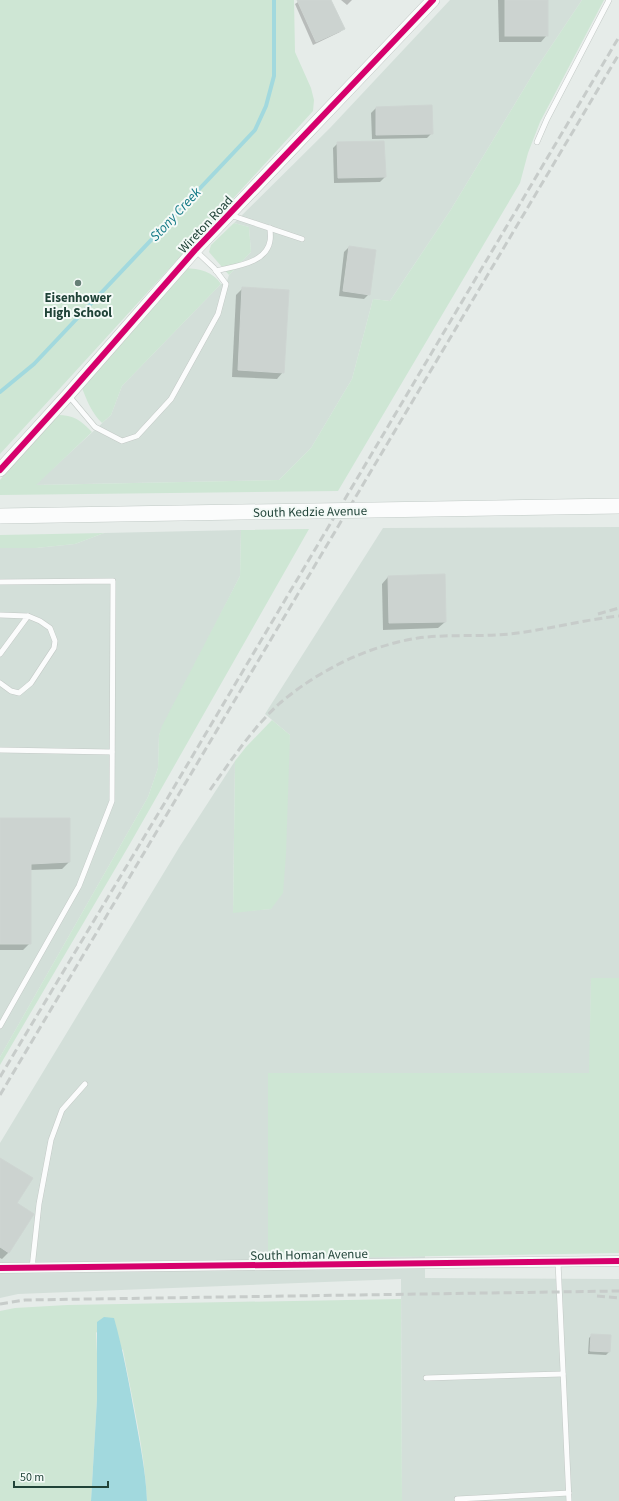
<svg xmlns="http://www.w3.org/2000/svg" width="619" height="1501" font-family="'Source Sans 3',sans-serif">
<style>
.built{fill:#d3dfd9}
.green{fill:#cee6d4}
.water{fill:#a2d9de}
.shadow{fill:#0003}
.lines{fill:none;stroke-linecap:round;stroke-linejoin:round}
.stream{stroke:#a2d9de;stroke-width:4}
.building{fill:#ccd3d0;stroke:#ced5d2}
.service-casing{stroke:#c3c9c6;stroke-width:6}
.minor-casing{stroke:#c3c9c6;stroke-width:11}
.tertiary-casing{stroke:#c3c9c6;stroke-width:14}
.service{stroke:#fbfcfc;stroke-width:5}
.minor{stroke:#fbfcfc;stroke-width:10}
.tertiary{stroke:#fbfcfc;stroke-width:13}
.rail{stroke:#c7ccca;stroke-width:3;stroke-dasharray:8 4;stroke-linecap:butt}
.secondary-bridge-casing{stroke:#c1cac6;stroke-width:16;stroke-linecap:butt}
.secondary-bridge{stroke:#fbfcfc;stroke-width:15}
.cycleway-casing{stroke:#f4faf7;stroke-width:8}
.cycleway{stroke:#d6006c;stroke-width:6}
.poi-dot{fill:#657e76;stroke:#f4faf7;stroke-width:1.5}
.labels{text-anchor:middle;stroke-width:4;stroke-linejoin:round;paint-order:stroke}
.street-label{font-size:13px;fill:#204338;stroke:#f4faf7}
.poi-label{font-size:13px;font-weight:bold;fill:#204338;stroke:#f4faf7}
.water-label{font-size:14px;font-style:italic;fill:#137986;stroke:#f4faf7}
</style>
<rect width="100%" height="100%" fill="#e6ece9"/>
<g class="built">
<path d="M450,0H582L536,69L450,211L390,301L373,299L352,379L311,448L279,480L35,485L111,415L122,386L221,284H226L229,275L251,252L249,227L234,223L330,128Z"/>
<path d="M619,527V978L591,979L590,1073H268V1259L425,1256V1278L619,1279V1501H402L401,1279L18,1294L0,1298V1143L180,846L235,761L233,912L271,909L290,735L265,714L383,528Z"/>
<path d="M241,530L240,576L159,735L158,768L148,797L0,1057V548H36L75,544L104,533Z"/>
</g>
<g class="green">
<path d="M0,0H294L295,52L311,88L314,100L313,111L0,454Z"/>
<path d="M582,0H604L540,122L528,153L520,183L338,491L0,495V480L53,415C72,414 80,419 92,432L36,485L279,480L311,448L352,379L373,299L390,301L450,211L536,69Z"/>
<path d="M234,223L249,227L251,252L229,275L209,252L211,245Z"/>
<path d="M185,268C200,269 212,271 221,284L122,386L111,415L102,423C92,413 87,401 82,388Z"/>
<path d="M309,529L131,842L0,1065V1057L148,797L158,768L159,735L162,726L240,576L241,530Z"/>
<path d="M104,533L75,544L36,548H0V535Z"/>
<path d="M272,720L290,735L286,854L283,893L271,909L233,913L235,761L246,747Z"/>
<path d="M591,978H619V1253L268,1259V1073H589Z"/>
<path d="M401,1299L402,1501H147C145,1451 132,1399 123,1350L96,1332L97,1354V1399L91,1501H0V1311L15,1308L67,1305Z"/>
</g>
<path class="water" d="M104,1317L114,1318C123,1350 129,1383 135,1416C140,1444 146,1473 147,1501H91L97,1399V1322Z"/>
<g class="shadow">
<path d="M301,0H330L343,29L340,32L313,45L295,4Z"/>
<path d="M341,0H352L347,5Z"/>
<path d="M498,0H547V35L541,42H499Z"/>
<path d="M431,106L432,133L427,138L372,139L371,113L376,108Z"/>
<path d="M338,143L385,177L380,182L334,183L333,148Z"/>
<path d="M349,247L369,294L364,299L339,296L344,252Z"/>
<path d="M243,288L283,372L277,379L232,377L236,295Z"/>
<path d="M388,577L445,622L438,628L383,630L382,584Z"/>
<path d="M0,819L69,862L62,869L30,870V943L23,950H0Z"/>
<path d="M0,1159L16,1203L9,1252L2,1259L0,1258Z"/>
<path d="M592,1335L610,1336L609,1352L606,1355L588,1354L589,1338Z"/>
</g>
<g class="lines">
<path class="stream" d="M0,392L34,364L255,130L266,106L274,76V0"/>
</g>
<g class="building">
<path d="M297,0H331L345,29L316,42Z"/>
<rect x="505" y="0" width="43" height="36"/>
<path d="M432,105L433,134L376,135V107Z"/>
<path d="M384,141L386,177L338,178L337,142Z"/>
<path d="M349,246L376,250L370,295L343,291Z"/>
<path d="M242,287L289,290L284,373L238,370Z"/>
<path d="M445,574L446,622L389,623L388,576Z"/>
<path d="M0,818H70V862L31,864V944H0Z"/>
<path d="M0,1158L33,1178L17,1203L34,1214L9,1253L0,1247Z"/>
<path d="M591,1334L611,1335L610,1352L590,1351Z"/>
</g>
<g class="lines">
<g class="service-casing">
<g id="service">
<path d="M537,142L547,119L609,0"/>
<path d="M230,215L302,239"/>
<path d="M216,271C234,266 266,264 270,241C271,237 270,232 270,228"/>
<path d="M69,396L95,427L122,441L137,436L171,399L218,314L226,284L214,268L195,250"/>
<path d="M0,582L113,581L112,801L79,886L0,1026"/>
<path d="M0,615L28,616L0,654"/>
<path d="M0,683L11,691L19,693L31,683L54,648L55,641L50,628L40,621L28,616"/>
<path d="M0,750L112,752"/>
<path d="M558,1262L569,1501"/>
<path d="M32,1268L39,1204L51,1140L62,1110L85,1084"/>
<path d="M426,1378L563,1374"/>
<path d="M457,1499L569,1493"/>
</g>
</g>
<g class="minor-casing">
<path id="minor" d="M0,1268L619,1261"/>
</g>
<g class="tertiary-casing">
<path id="tertiary" d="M0,470L68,395L195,250L433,0"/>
</g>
<use href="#service" class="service"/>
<use href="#minor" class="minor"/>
<use href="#tertiary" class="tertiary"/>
<g class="rail">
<path d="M598,614L619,608"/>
<path d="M210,790C230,762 254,726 280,703C319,670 368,646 418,638C448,634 479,637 509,634C546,630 582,620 619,616"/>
<path d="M0,1077L167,799L619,37"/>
<path d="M0,1095L619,54"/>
<path d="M597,1296L619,1298"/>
<path d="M0,1304L25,1300L619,1291"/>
</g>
<g class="secondary-bridge-casing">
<path id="secondary-bridge" d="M0,516L619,506"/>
</g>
<use href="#secondary-bridge" class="secondary-bridge"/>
<g class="cycleway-casing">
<g id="cycleway">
<path d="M0,470L68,395L195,250L433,0"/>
<path d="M0,1268L619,1261"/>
</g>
</g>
<use href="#cycleway" class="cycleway"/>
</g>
<circle class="poi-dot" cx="78" cy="283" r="4"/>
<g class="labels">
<g class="street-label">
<text transform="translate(205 224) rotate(-47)" y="5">Wireton Road</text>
<text transform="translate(310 511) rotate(-1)" y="5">South Kedzie Avenue</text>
<text transform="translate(309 1254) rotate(-1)" y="5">South Homan Avenue</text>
</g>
<g class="poi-label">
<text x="78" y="302">Eisenhower<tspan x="78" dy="15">High School</tspan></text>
</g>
<g class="water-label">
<text transform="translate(175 214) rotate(-47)" y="5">Stony Creek</text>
</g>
</g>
<path d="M14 1481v6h94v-6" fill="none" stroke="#204338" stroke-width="2"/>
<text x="20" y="1481" font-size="12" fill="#204338" stroke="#f4faf7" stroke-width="3" paint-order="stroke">50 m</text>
</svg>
